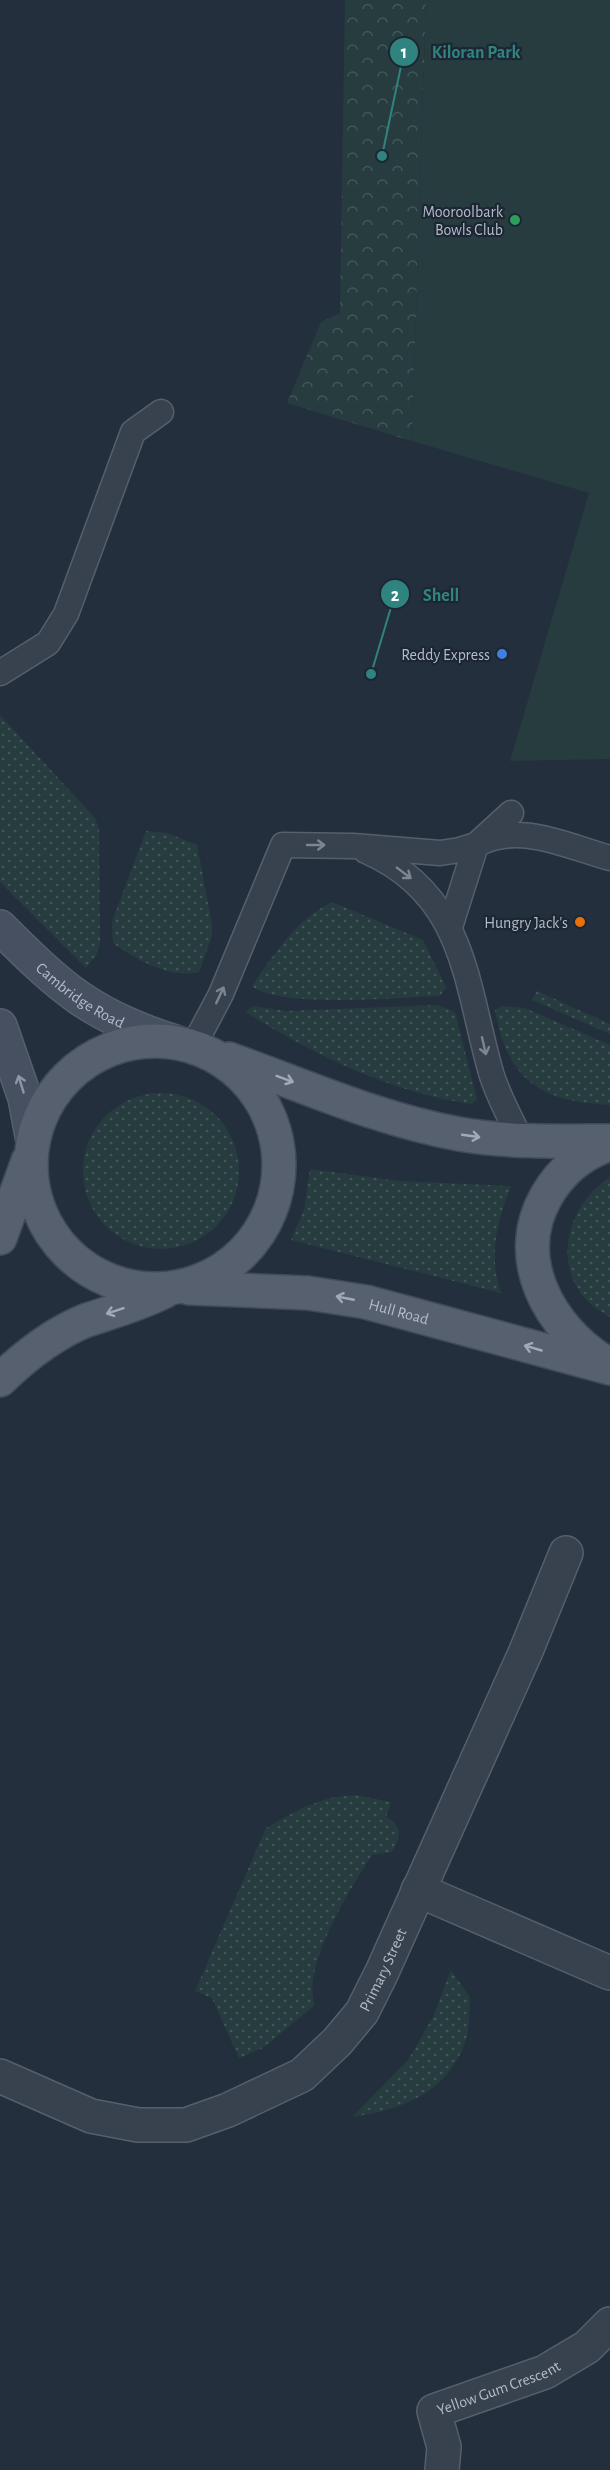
<svg xmlns="http://www.w3.org/2000/svg" width="610" height="2470" font-family="'Alegreya Sans',sans-serif">
<style>
.grass{fill:url(#grass-dots)}
.forest{fill:url(#forest-crowns)}
.garden{fill:#263c3f}
.lines{fill:none;stroke-linecap:round;stroke-linejoin:round}
.service-casing{stroke:#565f6c;stroke-width:27}
.minor-casing{stroke:#565f6c;stroke-width:36}
.secondary-casing{stroke:#565f6c;stroke-width:36}
.primary-casing{stroke:#414a57;stroke-width:36}
.service{stroke:#38414e;stroke-width:24}
.minor{stroke:#38414e;stroke-width:33}
.secondary{stroke:#465061;stroke-width:33}
.primary{stroke:#56606e;stroke-width:33}
.oneway{stroke:#7c8592}
.oneway2{stroke:#a1aab7}
.oneway3{stroke:#8e96a5}
.leisure-dot{fill:#2e9e5b;stroke:#1d2633;stroke-width:2}
.shop-dot{fill:#3f7fe0;stroke:#1d2633;stroke-width:2}
.food-dot{fill:#e8710a;stroke:#1d2633;stroke-width:2}
.labels{text-anchor:middle;stroke-width:4.5;stroke-linejoin:round;paint-order:stroke}
.poi-label{font-size:16px;fill:#b4bcc9;stroke:#1d2633;text-anchor:end}
.street-label{font-size:16px;fill:#b4bcc9;stroke:#1d2633}
.leader{fill:none;stroke:#308480;stroke-width:2}
.callout-dot{fill:#308480;stroke:#1d2633;stroke-width:2}
.mark-label{font-size:18px;text-anchor:middle;font-weight:bold;fill:#fff}
.callout-label{font-size:18px;text-anchor:middle;font-weight:bold;fill:#308480;stroke:#1d2633;stroke-width:4.5;stroke-linejoin:round;paint-order:stroke}
</style>
<defs>
<pattern id="grass-dots" width="8" height="8" patternUnits="userSpaceOnUse" patternTransform="scale(1.5)"><rect width="8" height="8" fill="#263c3f"/><path d="M2 2h.1M6 6h.1" fill="none" stroke="#435659" stroke-width="1.8" stroke-linecap="round"/></pattern>
<pattern id="forest-crowns" width="20" height="18" patternUnits="userSpaceOnUse" patternTransform="scale(1.5)"><rect width="20" height="18" fill="#263c3f"/><path d="M2 6a3 3 0 1 1 6 0M12 15a3 3 0 1 1 6 0" fill="none" stroke="#435659"/></pattern>
</defs>
<rect width="100%" height="100%" fill="#242f3e"/>
<g class="grass">
<path d="M0,715L95,818L99,829L100,942L97,954L86,968L0,882Z"/>
<path d="M146,831L167,833L197,845L212,924V936L199,972C170,979 137,960 113,943L112,922Z"/>
<path d="M332,902L423,940L446,987L440,996C401,997 279,1009 252,986C275,953 296,920 332,902Z"/>
<path d="M537,991L610,1024V1034L532,1000Z"/>
<path d="M437,1005L455,1012L477,1099L472,1104C391,1093 314,1054 245,1012L253,1006L286,1011Z"/>
<path d="M502,1006L525,1008L610,1045V1105C541,1102 507,1080 495,1010Z"/>
<circle cx="161" cy="1171" r="78"/>
<path d="M310,1169L399,1181L511,1186C497,1222 488,1255 501,1293L291,1240L304,1210Z"/>
<path d="M610,1177V1317C549,1287 558,1211 610,1177Z"/>
<path d="M355,1795L391,1802L386,1817C403,1827 401,1835 392,1852L372,1855C351,1887 301,1967 315,2005L263,2048L239,2058L212,1998L195,1991L266,1828L304,1807L330,1798Z"/>
<path d="M451,1970L470,1998C469,2011 470,2027 466,2040C449,2092 402,2110 352,2117L408,2060L433,2017Z"/>
</g>
<path class="forest" d="M345,0H426L412,441L287,403L321,322L340,313Z"/>
<path class="garden" d="M426,0H610V759L510,761L589,493L412,441Z"/>
<g class="lines">
<g class="service-casing">
<g id="service">
<path d="M0,673L48,643L66,614L133,432L161,412"/>
<path d="M366,851C464,894 465,979 490,1069C496,1093 511,1118 521,1141"/>
<path d="M450,927L476,845C518,821 566,846 610,858"/>
<path d="M193,1047L221,994L283,845L353,846L440,853L460,850L476,845L511,813"/>
</g>
</g>
<g class="minor-casing">
<g id="minor">
<path d="M418,1890L610,1973"/>
<path id="s1" d="M0,2076L91,2116L138,2125H186L228,2110L302,2075L337,2042L362,2012L382,1972L526,1651L566,1553"/>
<path id="s2" d="M442,2470L444,2447L434,2411L545,2372L587,2347L610,2324"/>
</g>
</g>
<g class="secondary-casing">
<g id="secondary">
<path id="s3" d="M0,927C61,988 91,1016 175,1042"/>
<path d="M0,1026L25,1098L33,1141"/>
</g>
</g>
<g class="primary-casing">
<g id="primary">
<circle cx="155" cy="1165" r="124"/>
<path d="M229,1059C305,1086 380,1120 459,1134C510,1143 559,1141 610,1141"/>
<path d="M0,1238L28,1161"/>
<path id="s4" d="M189,1288L308,1293L366,1302L610,1368"/>
<path d="M606,1363C549,1328 510,1258 547,1195C561,1171 583,1153 610,1144"/>
<path d="M0,1380C26,1355 54,1333 87,1320C114,1311 140,1304 165,1291"/>
</g>
</g>
<use href="#service" class="service"/>
<use href="#minor" class="minor"/>
<use href="#secondary" class="secondary"/>
<use href="#primary" class="primary"/>
</g>
<defs><path id="oneway-shaft" d="M-6 0H5M1.5-3L5.5 0L1.5 3" fill="none" stroke-width="1.6" stroke-linecap="round" stroke-linejoin="round" transform="scale(1.5)"/></defs>
<g class="oneway">
<use href="#oneway-shaft" transform="translate(316 845)"/>
<use href="#oneway-shaft" transform="translate(404 873) rotate(37)"/>
<use href="#oneway-shaft" transform="translate(220 995) rotate(-65)"/>
<use href="#oneway-shaft" transform="translate(484 1046) rotate(77)"/>
</g>
<g class="oneway2">
<use href="#oneway-shaft" transform="translate(285 1079) rotate(20)"/>
<use href="#oneway-shaft" transform="translate(471 1136) rotate(8)"/>
<use href="#oneway-shaft" transform="translate(345 1298) rotate(-169)"/>
<use href="#oneway-shaft" transform="translate(115 1311) rotate(162)"/>
<use href="#oneway-shaft" transform="translate(533 1348) rotate(-164)"/>
</g>
<use class="oneway3" href="#oneway-shaft" transform="translate(21 1084) rotate(-107)"/>
<circle class="leisure-dot" cx="515" cy="220" r="6"/>
<circle class="shop-dot" cx="502" cy="654" r="6"/>
<circle class="food-dot" cx="580" cy="922" r="6"/>
<g class="labels">
<g class="poi-label">
<text x="503" y="217">Mooroolbark<tspan x="503" dy="18">Bowls Club</tspan></text>
<text x="490" y="660">Reddy Express</text>
<text x="568" y="928">Hungry Jack's</text>
</g>
<g class="street-label">
<text dy="6" stroke="none"><textPath href="#s3" startOffset="106">Cambridge Road</textPath></text>
<text dy="6" stroke="none"><textPath href="#s4" startOffset="212">Hull Road</textPath></text>
<text dy="6" stroke="none"><textPath href="#s1" startOffset="456">Primary Street</textPath></text>
<text dy="6" stroke="none"><textPath href="#s2" startOffset="129">Yellow Gum Crescent</textPath></text>
</g>
</g>
<path class="leader" d="M382 156L404 52M371 674L395 594"/>
<g class="callout-dot">
<circle cx="382" cy="156" r="6"/>
<circle cx="371" cy="674" r="6"/>
<circle cx="404" cy="52" r="15"/>
<circle cx="395" cy="594" r="15"/>
</g>
<g class="mark-label">
<text x="404" y="58">1</text>
<text x="395" y="601">2</text>
</g>
<g class="callout-label">
<text x="476" y="58">Kiloran Park</text>
<text x="441" y="601">Shell</text>
</g>
</svg>
